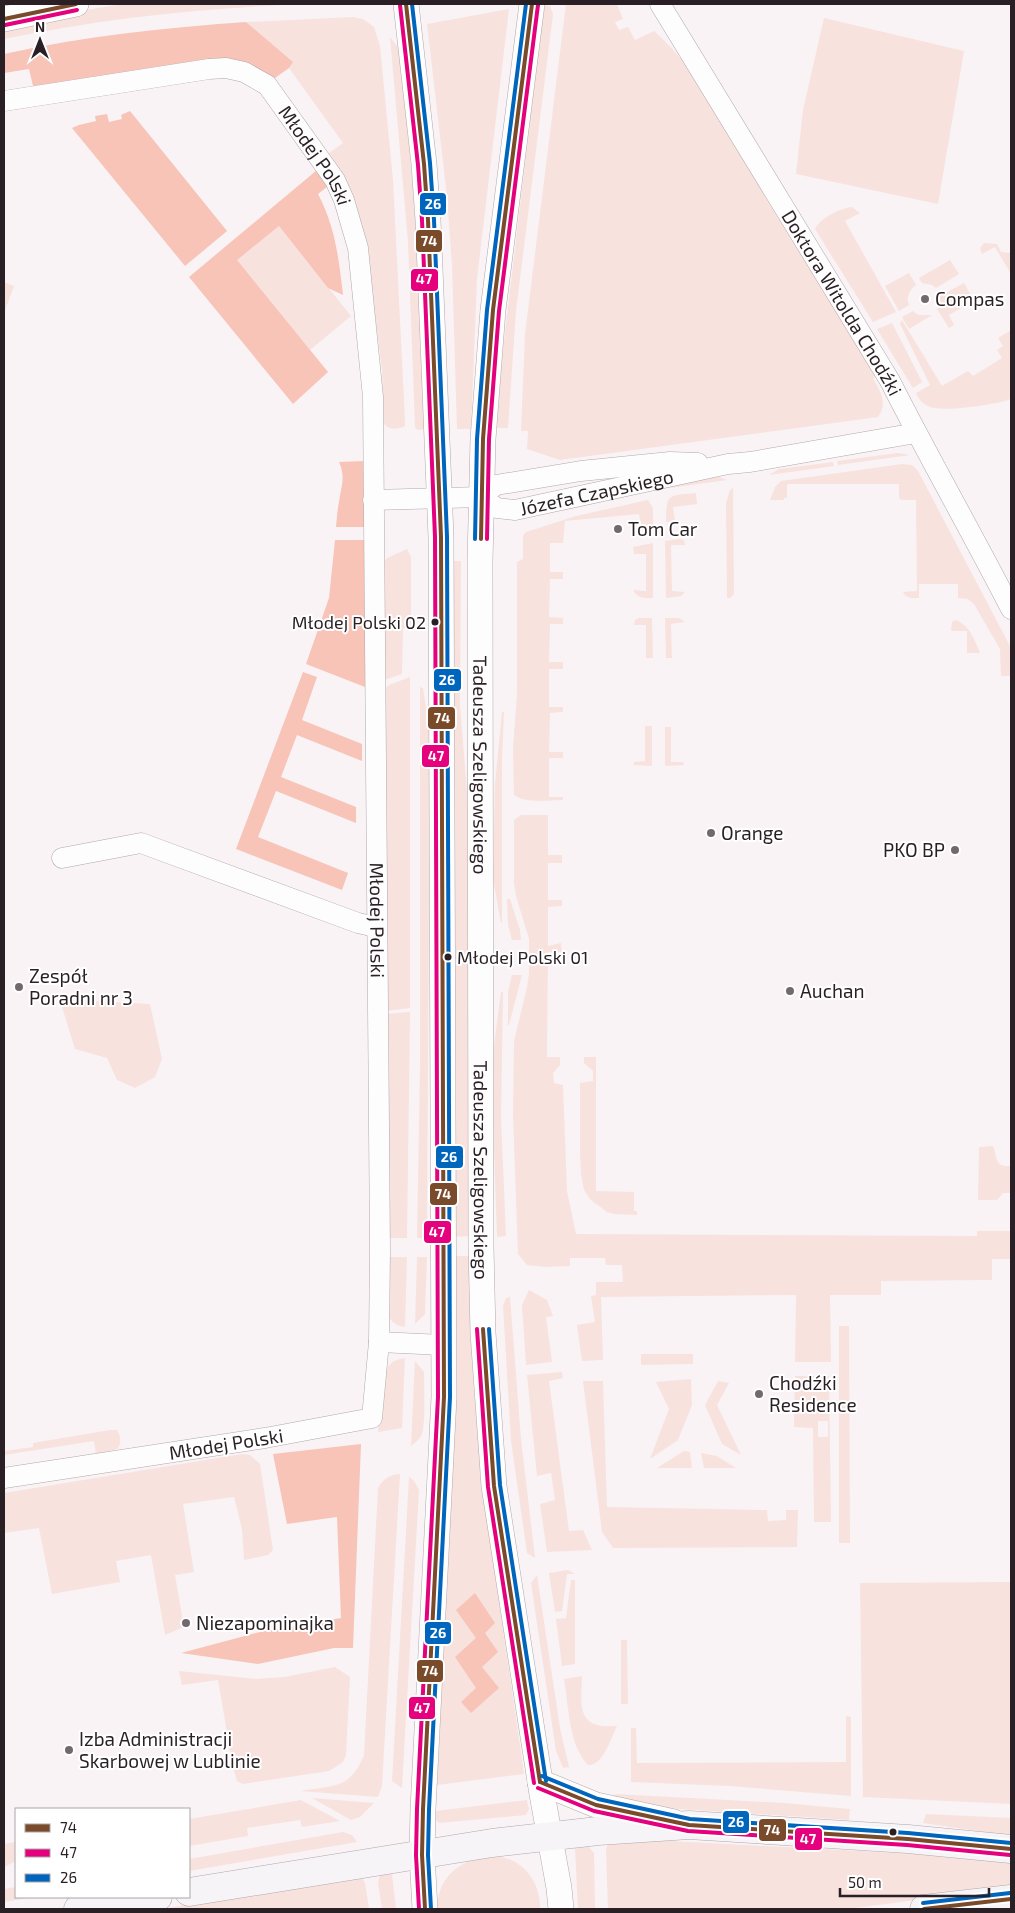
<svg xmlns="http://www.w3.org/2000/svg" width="1015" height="1913" font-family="'Exo 2',sans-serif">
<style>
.green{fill:#f8e2de;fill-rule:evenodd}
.forest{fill:#f7c4b7}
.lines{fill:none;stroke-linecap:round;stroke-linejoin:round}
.minor-casing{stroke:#b0a8ac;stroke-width:21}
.tertiary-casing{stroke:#b0a8ac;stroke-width:26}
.secondary-casing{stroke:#b0a8ac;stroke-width:29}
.minor{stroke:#fefdfe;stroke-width:20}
.tertiary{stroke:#fefdfe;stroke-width:25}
.secondary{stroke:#f7f4f7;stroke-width:28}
.bus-1-casing{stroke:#fff;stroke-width:8}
.bus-2-casing{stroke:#fff;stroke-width:8}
.bus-3-casing{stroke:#fff;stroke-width:8}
.bus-1{stroke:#7a4b2a;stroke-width:4}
.bus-2{stroke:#e5007d;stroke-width:4}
.bus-3{stroke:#0065bd;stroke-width:4}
.poi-dot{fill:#72696e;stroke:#fff;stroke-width:2}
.bus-dot{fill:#291f24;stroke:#fff;stroke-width:2}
.labels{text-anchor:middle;stroke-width:4;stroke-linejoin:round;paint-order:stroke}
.bus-label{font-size:18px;fill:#291f24;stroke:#fff;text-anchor:end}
.street-label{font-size:19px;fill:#291f24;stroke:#fff}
.poi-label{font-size:19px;fill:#291f24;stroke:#fff;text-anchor:start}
.line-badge{stroke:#fff;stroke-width:2}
.badge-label{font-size:14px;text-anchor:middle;font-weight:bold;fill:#fff}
</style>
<rect width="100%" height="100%" fill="#f9f3f6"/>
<g class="green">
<path d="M122,4H300C198,9 104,18 4,39V24Z"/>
<path d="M566,4H617L623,19L615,22L619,30L628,27L635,40L654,31C701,72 728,132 759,185C797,249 837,313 878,376L873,378C881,392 888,404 878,417L560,460L527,449L528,431H521L525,334Z"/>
<path d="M544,5L550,6L553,14L516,311L508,428H495L503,349Z"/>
<path d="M509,9L477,279L471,429H457L452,266L447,197L427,24Z"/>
<path d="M353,17L363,19L374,27L380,46L393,180L405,420V426C398,430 389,430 384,424L382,370L372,292L344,179L329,153L343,143L289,68L292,62L246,22Z"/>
<path d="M824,18L964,51L938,204L796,174L803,110Z"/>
<path d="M390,37L399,49L414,196L425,429L418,430L415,427L408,242Z"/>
<path d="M852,207L860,213L845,221L896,312L873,322L815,229C820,218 841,208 852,207Z"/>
<path d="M279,226L351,316L310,350L236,260Z"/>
<path d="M984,243L997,244L1001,252L1011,253V274L995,247L982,254L980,248Z"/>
<path d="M950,260L959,274L936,288L932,285L922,283L919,278Z"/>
<path d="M909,273L916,285C909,290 906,297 909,305L899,311L885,286Z"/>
<path d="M4,282L14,286L4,313Z"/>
<path d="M964,283L974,301L949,315L954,325L949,328L937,309L940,304V296Z"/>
<path d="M913,311L918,315H932L909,329L902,317Z"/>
<path d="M902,320L942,386L968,371L973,376L1002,358L997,350L1003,346L998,338L1011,330V399C996,405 944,412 930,407C923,404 919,400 916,393L930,385L900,324Z"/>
<path d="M892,323L922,382L913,388L877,329Z"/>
<path d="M898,453L910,455L838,465L837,461Z"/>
<path d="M833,462L834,466L769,475L779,469Z"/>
<path d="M902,464L912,465L918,471L1011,648V676H1001L1000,649L974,604L968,599L958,598V584H919V598C912,598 906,599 903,592L917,591L916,500H902L899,498V484H787V498H784V500H770L775,487L781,481Z"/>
<path d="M719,477L727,480L655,490L563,511L566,506L684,481Z"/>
<path d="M733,488L734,594L730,598H727L726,503L730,490Z"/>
<path d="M696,493L697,504L673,507L675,521L666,522C666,492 669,496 696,493Z"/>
<path d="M648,500L653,508V525L641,526L639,514L565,521L563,543H550V572H563V579H550L549,617L563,618V624H550L549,662H563V669H549V707H563V712L550,713L549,752H563V758H549V797H563V800C548,800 527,804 514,795L513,749L517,693V562L523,559V536L526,532L576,516Z"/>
<path d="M680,539L684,540L685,545H671L672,591L685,592L681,596L666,598L665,541Z"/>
<path d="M653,543V598C644,598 638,599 633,590L646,591V554H634L633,547Z"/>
<path d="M407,549L411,557V628H403L402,674L384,680L383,563L387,558Z"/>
<path d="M454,561H461L460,705L469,817L470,1236L453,1237Z"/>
<path d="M639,618H652L653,658H646V625H634L635,620Z"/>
<path d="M665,618H679L685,622L671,624L672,658H666Z"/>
<path d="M955,620C968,623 976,642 980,653H967V631H951L952,622Z"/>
<path d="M410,677V1008L386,1011L384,690L389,685Z"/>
<path d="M420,687L423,688L430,733L427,1238H417L420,1066Z"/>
<path d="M502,712H504L502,760V923H501L493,879L495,784Z"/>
<path d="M645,726H652V766L634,765V762L645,761Z"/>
<path d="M665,727H671V762H683L684,765L665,766Z"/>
<path d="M521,815H548V855H562V863H548V900H562V906L548,907V946L561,943L562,952H548L547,1057H560V1065L553,1073L554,1083L563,1085L567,1191L576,1234L977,1236V1231H1011V1259H992V1280L881,1281V1295H830L831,1362H795L796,1295L601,1297L603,1360L582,1361L577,1325L595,1322L591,1296L596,1295V1282H623L622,1265H606L605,1258H570V1266L545,1267L527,1265L518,1254L513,1115L514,1041L527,987L529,973V939L516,896L514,883V820Z"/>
<path d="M507,899H510L520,930L521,940H512L508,925Z"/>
<path d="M512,975H522L509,1025H508V992Z"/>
<path d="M501,992H503L501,1118L506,1236L497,1237L493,1120V1053Z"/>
<path d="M64,999L150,1004L162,1059L155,1077L135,1088L117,1080L107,1058L75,1049L62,1007Z"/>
<path d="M410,1012L407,1238H387L386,1014Z"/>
<path d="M584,1057H596V1191L634,1192V1211H637V1215L614,1214L607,1212L591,1200L584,1190L581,1174L580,1150V1083L593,1081V1071L584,1063Z"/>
<path d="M993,1146C998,1157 993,1167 1011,1166V1193H1003L997,1200H978L979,1147Z"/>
<path d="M453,1256H470C471,1305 471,1355 475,1404C486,1528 507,1651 524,1774L437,1785L453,1446Z"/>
<path d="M388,1257H407L405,1327C400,1326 395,1325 391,1320C383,1310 388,1271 388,1257Z"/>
<path d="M417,1257H427L425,1314L415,1324Z"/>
<path d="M529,1290L547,1300L553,1316L546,1317L552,1362L526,1365L522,1305Z"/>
<path d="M510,1297L521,1439L535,1558L527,1553L511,1441L503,1306L506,1298Z"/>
<path d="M839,1326H849L850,1543H839Z"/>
<path d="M641,1354H693V1364L641,1365Z"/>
<path d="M405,1358L402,1428L378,1432C380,1417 381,1378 388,1367C392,1361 398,1359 405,1358Z"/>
<path d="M415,1361L424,1372C424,1388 426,1420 422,1434C420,1439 415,1443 411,1446Z"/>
<path d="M562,1372L563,1378L549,1381L569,1531L583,1530L592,1550L547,1552L540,1504L555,1500L551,1473L537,1476L527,1375Z"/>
<path d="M795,1376H829L831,1522H814L813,1428L794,1427ZM818,1421H828V1437H818Z"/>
<path d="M691,1379L692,1405L678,1440L650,1459L669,1409L656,1382Z"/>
<path d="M583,1381H603L607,1507L767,1510L768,1521L786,1520V1510H798L797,1547L613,1548L602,1532Z"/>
<path d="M718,1381L729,1383L717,1405L741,1455L722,1444L705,1405Z"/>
<path d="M110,1430H117C121,1436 122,1444 117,1449L96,1454L94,1441L4,1455V1451L33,1447V1443Z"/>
<path d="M684,1451L690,1452L692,1468H657Z"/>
<path d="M701,1453L717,1456L736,1468H704Z"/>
<path d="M242,1454L250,1455L260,1464L273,1550L268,1555L244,1560L242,1529L234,1497L183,1504L194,1572L175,1575L184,1627L165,1635L151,1555L116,1561L120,1582L52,1594L39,1528L4,1533V1493Z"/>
<path d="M400,1474L382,1786L378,1797L300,1791C333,1785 350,1790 364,1755L378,1488C383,1479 389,1475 400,1474Z"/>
<path d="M409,1477L414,1481L419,1490L402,1788L392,1781Z"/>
<path d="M568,1570L575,1574H567L562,1611L555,1612L549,1573Z"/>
<path d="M537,1575L560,1728L569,1767L563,1768L556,1751L531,1583Z"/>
<path d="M571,1580H575V1664L562,1666L556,1619L566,1618Z"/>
<path d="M1011,1582V1804L863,1797L860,1583Z"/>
<path d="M621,1640H627L628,1704H621Z"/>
<path d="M335,1667L350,1677L346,1755L343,1762L329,1771L243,1784L237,1781L233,1767L218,1680L182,1685L179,1671L256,1679L284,1677Z"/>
<path d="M582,1676C582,1692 576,1720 597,1725C603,1727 610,1726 617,1726C611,1738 603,1766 588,1765C568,1744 569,1706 564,1679Z"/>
<path d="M846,1716L851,1717V1796L730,1786L631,1782V1728H636L637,1763L846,1762Z"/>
<path d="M616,1794L784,1803L850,1809L849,1820L633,1806L606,1799Z"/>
<path d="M312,1798L374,1803L360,1817L351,1820Z"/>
<path d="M301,1800L340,1821L302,1827L300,1820L247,1828L248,1836L189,1846V1819Z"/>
<path d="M527,1800L529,1809L526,1815L439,1823L435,1819V1811Z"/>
<path d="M926,1814L1011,1818V1836L923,1823Z"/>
<path d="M343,1832L352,1835L357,1842L189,1871V1859Z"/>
<path d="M652,1840L1011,1859V1888L847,1909H608L606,1849L609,1842Z"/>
<path d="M16,1842V1861L4,1867V1844Z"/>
<path d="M589,1843V1847L594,1853L595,1909H578L575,1848L577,1844Z"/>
<path d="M483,1856C492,1856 502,1856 511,1860C530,1868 541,1889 540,1909H437C438,1879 455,1864 483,1856Z"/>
<path d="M389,1871L392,1874L396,1909H382L378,1883L380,1873Z"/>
<path d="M361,1876L365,1883L369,1909H162Z"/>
<path d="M16,1887V1897H33L4,1902V1889Z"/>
</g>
<g class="forest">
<path d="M246,22L293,62L289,68L275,78L241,63L33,86L29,69L4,73V54C84,36 164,28 246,22Z"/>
<path d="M130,111L227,231L185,266L72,128L79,125L96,121L95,116L107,114L109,122L122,119L121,115Z"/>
<path d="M317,170L327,187L318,194C335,226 339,259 343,295L328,288L279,226L237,260L328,372L293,404L189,277Z"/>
<path d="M364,461L365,527H336C337,519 337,511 339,502C341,487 346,477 339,462Z"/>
<path d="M335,540H365L367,671L365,687L306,664L329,598Z"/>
<path d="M303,672L317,677L302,720L362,744V761L297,735L281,777L356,807V823L276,791L258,837L348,873L342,890L236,849Z"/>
<path d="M361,1444L353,1648H334L258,1664L181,1653L260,1632L341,1618L337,1517L287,1524L273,1454Z"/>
<path d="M475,1593L495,1623L485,1633L498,1652L482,1667L499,1688L471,1713L461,1702L476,1688L455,1657L476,1638L456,1610Z"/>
</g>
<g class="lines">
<g class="minor-casing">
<g id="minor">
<path id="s1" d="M660,4L890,381C929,458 972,533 1011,609"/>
<path id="s2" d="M4,101L209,69L226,68L244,72L267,85L335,180L344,200L358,248L373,397L380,1250L379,1342L372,1418L265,1438L4,1478"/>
<path id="s3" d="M481,497L497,508L515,510L728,464L750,462L916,433"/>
<path d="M481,497L496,485L581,471L670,462L698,463"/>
<path d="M373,500L481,497"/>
<path d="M62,858L141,843L358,923L376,927"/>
<path d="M379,1342L443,1345"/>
</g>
</g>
<g class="tertiary-casing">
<g id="tertiary">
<path d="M406,4L424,164L428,220L441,537L444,1397L423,1809L422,1855L425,1909"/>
<path id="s4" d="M532,4L493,310L483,439L480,561L481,1247L483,1333L494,1486L542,1794L559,1888L561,1909"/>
<path d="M4,19L76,4"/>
<path d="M540,1782L596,1805L674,1822"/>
</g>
</g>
<g class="secondary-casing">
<g id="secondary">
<path d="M189,1892L492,1843L598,1831L689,1825L908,1839L1011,1849"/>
<path d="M78,1909L158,1897"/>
<path d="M924,1909L1011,1899"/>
</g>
</g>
<use href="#minor" class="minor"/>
<use href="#tertiary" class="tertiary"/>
<use href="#secondary" class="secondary"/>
<g class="bus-1-casing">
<g id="bus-1">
<path d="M406,4L424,164L428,220L441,537L444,1397L423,1809L422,1855L425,1909"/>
<path d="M4,19L76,4"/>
<path d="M481,539L483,439L493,310L532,4"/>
<path d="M483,1329L494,1486L540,1782"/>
<path d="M540,1782L596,1805L689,1825L908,1839L1011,1849"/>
<path d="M924,1909L1011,1899"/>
</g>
</g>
<g class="bus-2-casing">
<g id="bus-2">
<path d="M400,5L418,165L422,220L435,537L438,1397L417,1809L416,1855L419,1909"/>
<path d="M5,25L77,10"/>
<path d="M487,539L489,439L499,311L538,5"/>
<path d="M477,1329L488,1487L534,1783"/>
<path d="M538,1788L594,1811L688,1831L907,1845L1010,1855"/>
</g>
</g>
<g class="bus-3-casing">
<g id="bus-3">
<path d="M412,4L430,163L434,220L447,537L450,1397L429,1809L428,1855L431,1909"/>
<path d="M475,539L477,439L487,310L526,4"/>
<path d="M489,1329L500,1485L546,1781"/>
<path d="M542,1776L598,1799L690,1819L908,1833L1011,1843"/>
<path d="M923,1903L1010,1893"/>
</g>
</g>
<use href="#bus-1" class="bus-1"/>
<use href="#bus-2" class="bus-2"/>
<use href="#bus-3" class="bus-3"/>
</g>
<g class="poi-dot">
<circle cx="925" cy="299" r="5"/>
<circle cx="618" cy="529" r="5"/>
<circle cx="711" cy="833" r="5"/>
<circle cx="955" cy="850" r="5"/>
<circle cx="19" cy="987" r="5"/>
<circle cx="790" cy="991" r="5"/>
<circle cx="759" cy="1394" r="5"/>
<circle cx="186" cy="1623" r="5"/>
<circle cx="69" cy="1750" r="5"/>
</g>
<g class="bus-dot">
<circle cx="435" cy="622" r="4.5"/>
<circle cx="448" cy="957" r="4.5"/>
<circle cx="893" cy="1832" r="4.5"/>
</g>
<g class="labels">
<g class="bus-label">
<text x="426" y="629">Młodej Polski 02</text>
<text x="457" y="964" text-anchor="start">Młodej Polski 01</text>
</g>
<g class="street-label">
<text dy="7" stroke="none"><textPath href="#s2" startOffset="355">Młodej Polski</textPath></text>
<text dy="7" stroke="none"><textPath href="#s1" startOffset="350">Doktora Witolda Chodźki</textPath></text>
<text dy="7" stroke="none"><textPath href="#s3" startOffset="121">Józefa Czapskiego</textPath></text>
<text dy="7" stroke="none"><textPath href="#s4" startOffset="764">Tadeusza Szeligowskiego</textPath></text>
<text dy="7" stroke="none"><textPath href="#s2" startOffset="1131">Młodej Polski</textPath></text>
<text dy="7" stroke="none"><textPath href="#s4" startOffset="1169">Tadeusza Szeligowskiego</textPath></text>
<text transform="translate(226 1444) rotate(-9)" y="7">Młodej Polski</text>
</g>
<g class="poi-label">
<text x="935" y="306">Compas</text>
<text x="628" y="536">Tom Car</text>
<text x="721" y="840">Orange</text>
<text x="945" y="857" text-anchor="end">PKO BP</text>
<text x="29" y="983">Zespół<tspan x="29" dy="22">Poradni nr 3</tspan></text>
<text x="800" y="998">Auchan</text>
<text x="769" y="1390">Chodźki<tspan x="769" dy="22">Residence</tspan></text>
<text x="196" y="1630">Niezapominajka</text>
<text x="79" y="1746">Izba Administracji<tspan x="79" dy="22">Skarbowej w Lublinie</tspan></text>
</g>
</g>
<g class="line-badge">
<rect x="419" y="192" width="28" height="24" rx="5" fill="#0065bd"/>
<rect x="415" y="229" width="28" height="24" rx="5" fill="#7a4b2a"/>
<rect x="410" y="268" width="29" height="24" rx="5" fill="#e5007d"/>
<rect x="433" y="668" width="29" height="24" rx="5" fill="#0065bd"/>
<rect x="427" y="706" width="29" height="24" rx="5" fill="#7a4b2a"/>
<rect x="421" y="744" width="29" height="24" rx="5" fill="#e5007d"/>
<rect x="435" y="1145" width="29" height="24" rx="5" fill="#0065bd"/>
<rect x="429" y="1182" width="29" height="24" rx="5" fill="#7a4b2a"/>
<rect x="423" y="1220" width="29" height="24" rx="5" fill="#e5007d"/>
<rect x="424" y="1621" width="28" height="24" rx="5" fill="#0065bd"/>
<rect x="416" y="1659" width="28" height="24" rx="5" fill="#7a4b2a"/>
<rect x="408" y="1696" width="28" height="24" rx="5" fill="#e5007d"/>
<rect x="722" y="1810" width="28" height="24" rx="5" fill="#0065bd"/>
<rect x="758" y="1818" width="29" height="24" rx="5" fill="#7a4b2a"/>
<rect x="794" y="1827" width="29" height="24" rx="5" fill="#e5007d"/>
</g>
<g class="badge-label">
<text x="433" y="209">26</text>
<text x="429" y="246">74</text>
<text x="424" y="284">47</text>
<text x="447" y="685">26</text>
<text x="442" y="723">74</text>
<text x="436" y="761">47</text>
<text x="449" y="1162">26</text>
<text x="443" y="1199">74</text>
<text x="437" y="1237">47</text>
<text x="438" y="1638">26</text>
<text x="430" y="1676">74</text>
<text x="422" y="1713">47</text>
<text x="736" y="1827">26</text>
<text x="772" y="1835">74</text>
<text x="808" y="1844">47</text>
</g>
<rect width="1015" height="1913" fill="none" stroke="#291f24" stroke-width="10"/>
<rect x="15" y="1808" width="175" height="90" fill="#ffffff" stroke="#a9a5a7"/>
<rect x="25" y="1824" width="25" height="8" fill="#7a4b2a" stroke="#a9a5a7"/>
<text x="60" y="1833" font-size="15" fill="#291f24">74</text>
<rect x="25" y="1849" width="25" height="8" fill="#e5007d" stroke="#a9a5a7"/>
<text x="60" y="1858" font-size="15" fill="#291f24">47</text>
<rect x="25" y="1874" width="25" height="8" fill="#0065bd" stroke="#a9a5a7"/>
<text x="60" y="1883" font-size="15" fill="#291f24">26</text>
<g transform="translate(40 40)" stroke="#ffffff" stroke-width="4" paint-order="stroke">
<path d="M0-4L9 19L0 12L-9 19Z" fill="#291f24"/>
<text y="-8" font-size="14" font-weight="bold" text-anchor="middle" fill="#291f24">N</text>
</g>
<path d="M840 1888v8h149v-8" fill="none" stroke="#291f24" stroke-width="2.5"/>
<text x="848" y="1888" font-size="15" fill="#291f24" stroke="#ffffff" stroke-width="4" paint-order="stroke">50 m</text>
</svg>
